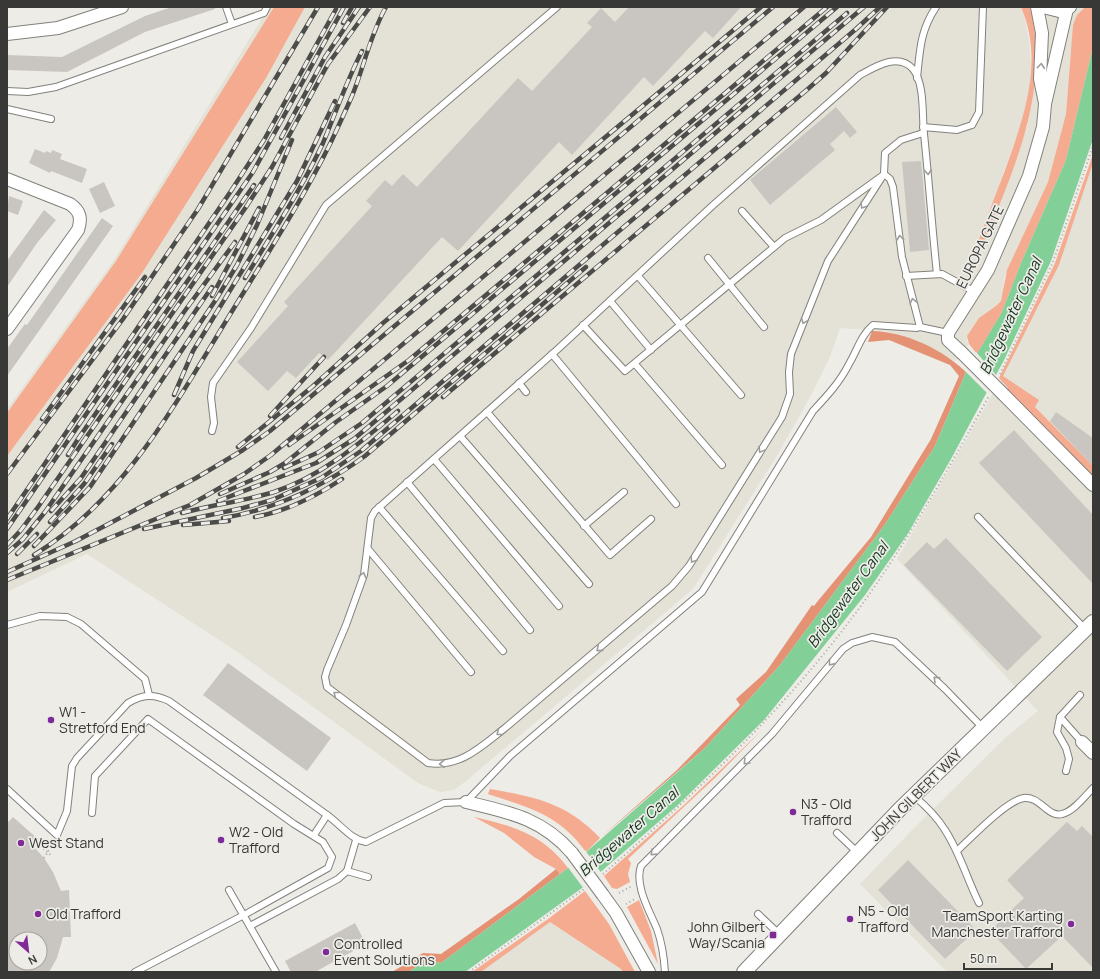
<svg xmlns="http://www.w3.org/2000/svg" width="1100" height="979" font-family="Manrope,sans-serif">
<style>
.built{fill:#e4e2d6}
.green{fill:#f5ab90}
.forest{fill:#e59274}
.water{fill:#82cf98}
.pier{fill:#edece7}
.building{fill:#c9c6c2;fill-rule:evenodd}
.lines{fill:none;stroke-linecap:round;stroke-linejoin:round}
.service-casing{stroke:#82817c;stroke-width:8}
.minor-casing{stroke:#82817c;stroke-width:14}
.tertiary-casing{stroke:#82817c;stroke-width:16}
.path{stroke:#a9a8a4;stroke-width:2;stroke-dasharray:1 3;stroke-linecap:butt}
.service{stroke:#fff;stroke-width:6}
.minor{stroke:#fff;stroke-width:12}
.tertiary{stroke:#fff;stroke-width:14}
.rail-casing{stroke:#4c4c4a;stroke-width:4.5}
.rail{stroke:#edece7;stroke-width:3;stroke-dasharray:9;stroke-linecap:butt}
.minor-bridge-casing{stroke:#82817c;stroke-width:14;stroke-linecap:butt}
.minor-bridge{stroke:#fff;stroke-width:12}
.oneway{stroke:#9c9c9a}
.poi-dot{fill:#802a98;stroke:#edece7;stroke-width:1.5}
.labels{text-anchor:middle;stroke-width:3.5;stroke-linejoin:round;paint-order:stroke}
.street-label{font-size:14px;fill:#383836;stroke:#edece7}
.poi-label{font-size:14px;fill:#383836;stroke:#edece7;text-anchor:start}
.water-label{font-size:15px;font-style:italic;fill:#14351f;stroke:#edece7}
</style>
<rect width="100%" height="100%" fill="#edece7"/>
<g class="built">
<path d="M269,7H1021L1024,15L1029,41L1031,65L1030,89L1023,120L973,256L1027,127L1034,89L1036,52L1034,25L1030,7H1085L1077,15L1071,49L1066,114L1048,182L1004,278L1003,293L1001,301L966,340L969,344L956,360L955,361L912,339L884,331L840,328L830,357L809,399L778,454L693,589L466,781L454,790L440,792L418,783L236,651L87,554L7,592V409L114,260Z"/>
<path d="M1093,163V972H947L860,884L917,825L1004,739L1038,711L897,559L1003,376L1059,265Z"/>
<path d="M550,922L621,969L623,972H481Z"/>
</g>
<g class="green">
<path d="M274,7H305L266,78L142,273L7,456V413L116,261Z"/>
<path d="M1021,7H1030C1052,92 1011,176 979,254L973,256C983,228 993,201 1004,173C1023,120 1045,62 1021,7Z"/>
<path d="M1093,7V47L1066,160L1021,263L1002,312L977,354L969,344L967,336L979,318L996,306L1001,301L1007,270L1048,182L1066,114L1073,25L1077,15L1084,8Z"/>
<path d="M1093,154V163L1059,265L1003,376L1039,400L1035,407L1093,466V478L1007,390L1008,388L999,378L1055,263Z"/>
<path d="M761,731L716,777L628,859L631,863L628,874L630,882L617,889L612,888L604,876L684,805Z"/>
<path d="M490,789C535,797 567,803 600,838L586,852C558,814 530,808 488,794Z"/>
<path d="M474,817C513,826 543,834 568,868L560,874L556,869L534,857L504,833Z"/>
<path d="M585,891L609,924L635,972H623L621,969L550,922L481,972H472L548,919Z"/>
<path d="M639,900L651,931L658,964L627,907Z"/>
</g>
<g class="forest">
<path d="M872,331C906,332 942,349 966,372L935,446L886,523L780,665L705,748L600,838L677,770L740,705L736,699L766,672L812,605L814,606L817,602L871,537L931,439L959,376L950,365L889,340L868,342Z"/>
<path d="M556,869L560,874L441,963L428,960L408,972H392L423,953L441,954L519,899Z"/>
</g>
<path class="water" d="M1093,47V139L1051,261L1004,360L951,459L907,535L865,595L764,720L678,805L582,888L465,972H408L428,960L441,963L568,868L705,748L780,665L886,523L935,446L966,372L1002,312L1021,263L1066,160Z"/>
<g class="pier">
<path d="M976,352L997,376L988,394L965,371Z"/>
<path d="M585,850L602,874L584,889L567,866Z"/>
</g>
<g class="building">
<path d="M172,7H215V9L145,32L67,72L7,70V55L62,57L145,16Z"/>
<path d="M629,7H741L713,38L705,31L653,86L644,77L572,155L559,142L458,251L442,237L328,360L319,353L296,378L287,371L268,391L237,362L288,306L284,302L372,206L366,201L385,180L392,186L403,174L417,187L518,78L532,91L592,27L587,23L601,8L615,22Z"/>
<path d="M836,107L857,132L850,138L844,131L830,144L835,150L770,205L750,180Z"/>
<path d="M35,149L45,153L46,151L51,153L52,150L62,154L60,159L87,169L82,183L51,171L50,173L29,163Z"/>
<path d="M921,161L929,250L910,252L902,162Z"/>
<path d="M104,182L115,206L100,213L89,189Z"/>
<path d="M9,196L23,201L18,215L7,211Z"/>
<path d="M44,210L56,220L37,243L7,287V261Z"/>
<path d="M102,218L113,226L7,376V349L25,324L27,325Z"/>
<path d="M1056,412L1093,438V466L1050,421Z"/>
<path d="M1014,430L1093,515V584L979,463Z"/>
<path d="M946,538L1042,637L1007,671L904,565L927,542L934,549Z"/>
<path d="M228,663L331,738L307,771L203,695Z"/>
<path d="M13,817L39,840L33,846L44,858L53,872L61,891L69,890L71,937H63L57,958L49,972H7V823ZM16,939H40V963H16Z"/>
<path d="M1067,822L1077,831L1082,826L1093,837V968L1062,936L1026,969L990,931L1024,898L1007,880Z"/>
<path d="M908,860L976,930L945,959L878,890Z"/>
<path d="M355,923L366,944L315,972H291L285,961Z"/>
</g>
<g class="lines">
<g class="service-casing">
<g id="service">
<path d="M226,7L232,24"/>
<path d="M917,78C920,50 920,31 936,7"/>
<path d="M7,91L28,92L56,87L264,13L267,7"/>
<path d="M7,109L51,119"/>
<path d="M923,127L957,130L972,125L979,112L983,7"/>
<path d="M923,133L901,140L885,153L884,174L828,261L791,354L789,372L790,394L782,417L689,566L672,586L505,728C482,746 460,768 428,763L327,687L325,677L327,670L346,625L364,575L371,518L375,511L559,348L711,207L860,75C875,67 898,52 913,69C925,84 922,116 924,134C929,181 932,228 937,274"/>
<path d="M884,174L890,179L893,187L902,257L920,327"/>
<path d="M742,211L774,247"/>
<path d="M708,258L764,327"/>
<path d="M638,276L741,395"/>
<path d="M906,276L942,274L975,292"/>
<path d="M610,301L651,350"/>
<path d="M583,325L625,371L785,238L821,220L882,176"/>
<path d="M552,354L676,504"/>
<path d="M635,364L722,465"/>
<path d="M519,383L526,392"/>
<path d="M487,412L610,555L651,519"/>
<path d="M212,431L214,423L211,397L213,383L251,328L326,205L557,7"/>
<path d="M460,436L589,584"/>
<path d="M434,459L559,606"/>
<path d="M407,482L530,630"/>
<path d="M379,507L503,651"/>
<path d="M978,517L1085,629"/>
<path d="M584,526L624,492"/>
<path d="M368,549L471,672"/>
<path d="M7,625L40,616L67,617L81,624L145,679L149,695"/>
<path d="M1060,717L1082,742"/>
<path d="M1066,771L1069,759L1066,748L1057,732L1060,717L1080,695"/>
<path d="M7,789L57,835L67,811L72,766L77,758L128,703C143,694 154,694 169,701L327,815C340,824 350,839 366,842L444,803L466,802L510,756L702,592L813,411C827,396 840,382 849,364C857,351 861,335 873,325L917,328L920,327L948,333"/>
<path d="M914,796C926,806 937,817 945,830C960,853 967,879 979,903"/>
<path d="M92,813L95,776L148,719L294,824L323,842L332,857L328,868L244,915L135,972"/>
<path d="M837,833L858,853"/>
<path d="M314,835L327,815"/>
<path d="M957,851C971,838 1007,800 1024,798C1040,796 1048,818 1062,814C1074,811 1085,796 1093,788"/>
<path d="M347,871L368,877"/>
<path d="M229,890L276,972"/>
<path d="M758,914L779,934"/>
<path d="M250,926L338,879L347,871L356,840"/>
<path d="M665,972C664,957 662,943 657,929C650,912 634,885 641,866L772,734L843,649L852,643L872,637L895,642L945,689L983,728"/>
</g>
</g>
<g class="minor-casing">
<g id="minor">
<path d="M1037,7L1042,33L1040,79L1045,103"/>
<path d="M1043,7L1059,11L1070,7"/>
<path d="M7,34L58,28L122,7"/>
<path d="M7,179L70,204C80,211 82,218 78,230L7,329"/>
<path d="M962,353L948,340V333L988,270L1029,176L1043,127L1045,104L1067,9"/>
<path d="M1004,395L1093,485"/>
<path d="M1082,742L1093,753"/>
<path d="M466,802C508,812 542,818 572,853"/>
<path d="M603,895L616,913L649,972"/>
</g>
</g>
<g class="tertiary-casing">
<path id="tertiary" d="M744,972L900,809L1093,622"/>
</g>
<g class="path">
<path d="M1000,374L1053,262L1093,146"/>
<path d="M37,844L52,856"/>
<path d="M44,858L54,842"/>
<path d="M603,874C700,789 793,702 868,596C913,532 951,464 989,396"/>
<path d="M619,893L632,886"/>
<path d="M626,904L635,899"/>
<path d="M469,972L584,889"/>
</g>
<use href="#service" class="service"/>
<use href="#minor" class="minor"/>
<use href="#tertiary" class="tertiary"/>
<g class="rail-casing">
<g id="rail">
<path d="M343,23L352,7"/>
<path d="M281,138L325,57L359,7"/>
<path d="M245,278C272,234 301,190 323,143C336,112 347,80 362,51"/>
<path d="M212,296L259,208"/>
<path d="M174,395L193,351L297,181L335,101"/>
<path d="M443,397L809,88L826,73L887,7"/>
<path d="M270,416L324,357"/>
<path d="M42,419L145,277"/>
<path d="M289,445L409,360L827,7"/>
<path d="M238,447L312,387L383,323L761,7"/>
<path d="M68,455L78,439L254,185"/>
<path d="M284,468L319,452L362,423L847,13"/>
<path d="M7,474L123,319L198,209L318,7"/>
<path d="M220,494L270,472L285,463L336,422L387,386L837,7"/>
<path d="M218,501L316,463L354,439L864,7"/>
<path d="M51,511L81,478L212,287"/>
<path d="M182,513C212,505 244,501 274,492C322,476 360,443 398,411"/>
<path d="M255,517C287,511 315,497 342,479"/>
<path d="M223,518C276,509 321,488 365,456L586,267"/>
<path d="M7,519L231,191L264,140L336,9"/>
<path d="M50,522L84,484L112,444"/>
<path d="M183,525L229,521"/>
<path d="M7,529L253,172L344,7"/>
<path d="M144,529L243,508L272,500L321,478L361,451L856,29L880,7"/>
<path d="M7,545L21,530L38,507L246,207L272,167L328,64L370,7"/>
<path d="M34,546L90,487L217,298L237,265L257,225L292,140"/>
<path d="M7,553L23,539L45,512L184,312L235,242"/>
<path d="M17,554L37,534"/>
<path d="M34,555C127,498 179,397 234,308C268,253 303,199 331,142C338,127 345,112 352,96C364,67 370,35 386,7"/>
<path d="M7,572L76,541L196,478L243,450L270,431L773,7"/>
<path d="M7,580L190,505L244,474L271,455L804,7"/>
</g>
</g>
<use href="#rail" class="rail"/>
<g class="minor-bridge-casing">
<g id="minor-bridge">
<path d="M962,353L1004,395"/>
<path d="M572,853L603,895"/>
</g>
</g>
<use href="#minor-bridge" class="minor-bridge"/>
</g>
<defs><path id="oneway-chevron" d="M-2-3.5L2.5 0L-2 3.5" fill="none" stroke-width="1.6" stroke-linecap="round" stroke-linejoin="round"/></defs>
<g class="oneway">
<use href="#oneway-chevron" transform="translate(1041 66) rotate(-85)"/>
<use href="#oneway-chevron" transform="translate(928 172) rotate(86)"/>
<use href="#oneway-chevron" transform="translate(863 206) rotate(123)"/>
<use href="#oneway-chevron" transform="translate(900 238) rotate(-97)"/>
<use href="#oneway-chevron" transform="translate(913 301) rotate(-104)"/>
<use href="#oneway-chevron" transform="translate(804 321) rotate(112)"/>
<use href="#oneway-chevron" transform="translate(761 450) rotate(121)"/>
<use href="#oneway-chevron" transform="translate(693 560) rotate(122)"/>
<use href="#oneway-chevron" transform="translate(363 575) rotate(-75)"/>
<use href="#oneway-chevron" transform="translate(599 649) rotate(140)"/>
<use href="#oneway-chevron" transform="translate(831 663) rotate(129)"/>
<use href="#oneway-chevron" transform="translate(936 679) rotate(-136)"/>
<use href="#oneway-chevron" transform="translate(336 694) rotate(-142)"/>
<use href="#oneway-chevron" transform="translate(499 733) rotate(141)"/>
<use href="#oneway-chevron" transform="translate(746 762) rotate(135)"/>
<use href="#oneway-chevron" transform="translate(442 764) rotate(176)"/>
<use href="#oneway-chevron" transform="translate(653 853) rotate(136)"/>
</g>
<g class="poi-dot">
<circle cx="51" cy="720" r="4"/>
<circle cx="793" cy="812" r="4"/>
<circle cx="221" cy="840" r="4"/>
<circle cx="21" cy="843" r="4"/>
<circle cx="38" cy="914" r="4"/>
<circle cx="850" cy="919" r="4"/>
<circle cx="1071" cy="924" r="4"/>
<rect x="769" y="931" width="8" height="8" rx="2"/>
<circle cx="326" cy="952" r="4"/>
</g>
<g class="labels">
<g class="street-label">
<text transform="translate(980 247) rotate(-64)" y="5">EUROPA GATE</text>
<text transform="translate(916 795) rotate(-45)" y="5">JOHN GILBERT WAY</text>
</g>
<g class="poi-label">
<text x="59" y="717">W1 -<tspan x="59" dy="16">Stretford End</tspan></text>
<text x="801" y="809">N3 - Old<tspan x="801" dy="16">Trafford</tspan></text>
<text x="229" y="837">W2 - Old<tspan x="229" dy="16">Trafford</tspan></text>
<text x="29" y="848">West Stand</text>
<text x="858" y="916">N5 - Old<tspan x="858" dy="16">Trafford</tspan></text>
<text x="46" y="919">Old Trafford</text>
<text x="1063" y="921" text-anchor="end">TeamSport Karting<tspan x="1063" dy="16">Manchester Trafford</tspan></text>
<text x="765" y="932" text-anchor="end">John Gilbert<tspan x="765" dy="16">Way/Scania</tspan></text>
<text x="334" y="949">Controlled<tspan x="334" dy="16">Event Solutions</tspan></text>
</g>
<g class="water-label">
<text transform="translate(1011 316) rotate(-65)" y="5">Bridgewater Canal</text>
<text transform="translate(848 595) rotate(-54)" y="5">Bridgewater Canal</text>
<text transform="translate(629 832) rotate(-41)" y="5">Bridgewater Canal</text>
</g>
</g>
<rect width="1100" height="979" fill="none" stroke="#383836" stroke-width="16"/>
<g transform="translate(28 951) rotate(152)"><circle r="19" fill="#edece7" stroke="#a5a4a0"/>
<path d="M0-3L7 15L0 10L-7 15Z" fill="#802a98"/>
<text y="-6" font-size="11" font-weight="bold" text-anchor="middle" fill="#383836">N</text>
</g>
<path d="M964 963v6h88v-6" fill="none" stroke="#383836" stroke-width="2"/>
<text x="970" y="963" font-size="12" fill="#383836" stroke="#edece7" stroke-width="3" paint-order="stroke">50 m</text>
</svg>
